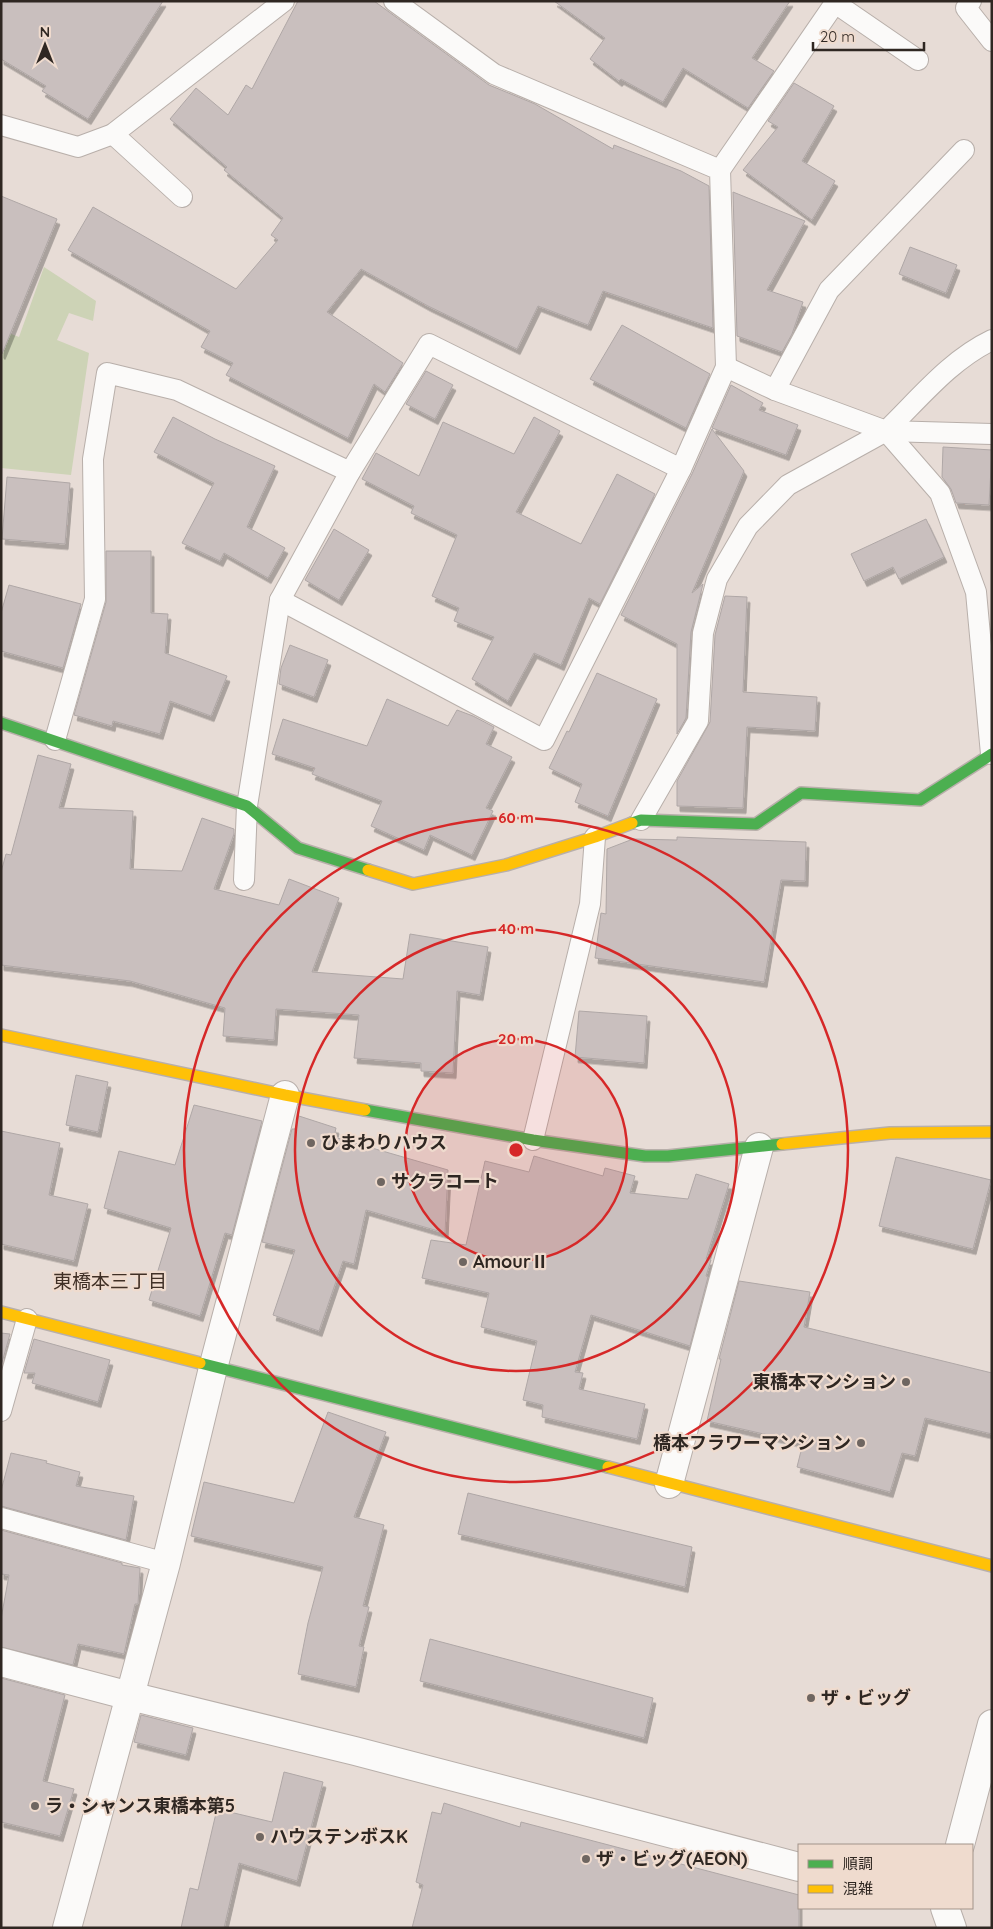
<svg xmlns="http://www.w3.org/2000/svg" width="993" height="1929" font-family="Quicksand,'Noto Sans JP',sans-serif">
<style>
.green{fill:#cdd3b6}
.building{fill:#c9bfbe;stroke:#afa7a6;filter:url(#shadow)}
.lines{fill:none;stroke-linecap:round;stroke-linejoin:round}
.lane-casing{stroke:#b8afaa;stroke-width:22}
.street-casing{stroke:#b8afaa;stroke-width:30}
.fast-casing{stroke:#b8afaa;stroke-width:14}
.slow-casing{stroke:#b8afaa;stroke-width:14}
.lane{stroke:#fbfaf9;stroke-width:20}
.street{stroke:#fbfaf9;stroke-width:28}
.fast{stroke:#4caf50;stroke-width:11}
.slow{stroke:#ffc107;stroke-width:11}
.ring{fill:none;stroke:#d62828;stroke-width:2.5}
.poi-dot{fill:#6f6661;stroke:#efdbce;stroke-width:2}
.labels{text-anchor:middle;stroke-width:4.5;stroke-linejoin:round;paint-order:stroke}
.poi-label{font-size:18px;font-weight:bold;fill:#2f2722;stroke:#efdbce;text-anchor:start}
.neighbourhood-label{font-size:19px;fill:#403026;stroke:#efdbce}
.centre{fill:#d62828;stroke:#efdbce;stroke-width:2.5}
.ring-label{font-size:15px;text-anchor:middle;font-weight:bold;fill:#d62828;stroke:#efdbce;stroke-width:4.5;stroke-linejoin:round;paint-order:stroke}
</style>
<defs>
<filter id="shadow"><feDropShadow dx="3" dy="5.5" stdDeviation="0" flood-color="#0004"/></filter>
</defs>
<rect width="100%" height="100%" fill="#e7dcd6"/>
<path class="green" d="M44,267L96,301L93,321L69,313L57,340L89,353L71,475L1,468V330L19,337Z"/>
<g class="building">
<path d="M1,1H163L88,119L42,91L46,86L1,59Z"/>
<path d="M298,1H374L489,85L535,104L613,149L614,145L681,171L709,186L713,328L603,291L588,325L538,306L517,349L428,306L361,269L327,312L403,363L385,392L374,384L348,438L226,375L233,363L201,347L210,331L68,250L93,207L236,289L278,240L271,235L283,218L224,170L227,167L170,119L196,88L228,115L246,85L252,89Z"/>
<path d="M554,1H790L752,58L774,71L748,108L683,68L663,102L621,79L619,81L590,59L605,38Z"/>
<path d="M794,83L834,106L802,161L835,181L812,220L743,170L778,127L768,121Z"/>
<path d="M733,192L805,221L767,290L803,302L792,334L782,352L737,336Z"/>
<path d="M1,196L57,219L2,354L1,353Z"/>
<path d="M910,247L957,265L946,293L899,274Z"/>
<path d="M622,325L710,374L686,428L590,379Z"/>
<path d="M426,371L453,385L435,419L406,404Z"/>
<path d="M731,385L763,403L759,410L798,425L786,455L712,428Z"/>
<path d="M173,417L215,439L275,466L247,527L285,548L268,578L224,553L220,561L182,543L214,483L154,452Z"/>
<path d="M534,417L560,431L516,512L581,544L617,474L655,494L600,604L589,598L561,665L534,653L508,701L472,679L494,637L454,621L459,608L432,596L457,535L411,513L414,506L362,479L376,453L419,476L443,422L514,454Z"/>
<path d="M712,429L744,471L692,593L703,584L691,632L686,718L677,734V644L621,615L692,474Z"/>
<path d="M943,447L992,450L989,505L956,503L951,489L942,477Z"/>
<path d="M7,477L70,483L65,544L2,539Z"/>
<path d="M926,519L944,557L899,579L893,567L864,581L851,554Z"/>
<path d="M334,529L369,550L339,600L305,580Z"/>
<path d="M106,551H151V613L168,614L165,653L227,676L211,716L170,701L160,734L113,721L112,726L74,715L106,602Z"/>
<path d="M9,585L81,604L63,668L1,651V613Z"/>
<path d="M725,596L747,597L743,692L817,697L815,731L747,727L743,808L677,806V781L710,722L715,635Z"/>
<path d="M290,645L328,660L314,697L279,684L281,668Z"/>
<path d="M597,673L657,699L608,816L575,802L582,784L549,768L567,731L569,732Z"/>
<path d="M387,699L448,726L457,710L473,716L494,727L486,744L512,757L486,808L493,811L472,855L430,835L424,850L371,826L382,801L312,774L315,768L272,754L283,719L367,746Z"/>
<path d="M38,755L71,764L59,808L133,811L130,869L182,871L202,818L234,829V834L214,889L279,905L289,879L339,898L312,972L403,979L410,934L488,947L480,995L457,991L453,1073L421,1071V1063L354,1058L359,1015L276,1009L274,1040L223,1036L225,1008L130,981L1,965V872L6,854L11,855Z"/>
<path d="M677,837L806,842L805,881L781,880L764,982L595,958L601,913L606,914L607,849L633,839L677,840Z"/>
<path d="M579,1011L647,1016L644,1063L575,1057Z"/>
<path d="M76,1075L108,1082L98,1132L66,1125Z"/>
<path d="M194,1105L262,1121L232,1235L225,1233L200,1316L149,1300L171,1228L104,1208L119,1151L175,1165Z"/>
<path d="M299,1116L336,1128L334,1137L448,1170L445,1233L366,1210L354,1264L343,1261L319,1331L273,1315L295,1250L262,1242L292,1129H295Z"/>
<path d="M1,1131L60,1143L49,1195L88,1204L74,1261L1,1244Z"/>
<path d="M534,1156L603,1176L605,1168L635,1176L630,1193L688,1199L696,1174L729,1184L706,1259L711,1260L706,1276L708,1277L690,1346L591,1315L575,1372L583,1373L579,1389L645,1404L637,1439L542,1417L543,1405L523,1400L537,1341L481,1327L489,1293L422,1278L431,1240L466,1245L485,1161L529,1172Z"/>
<path d="M896,1157L991,1180L973,1249L879,1226Z"/>
<path d="M739,1281L810,1292L804,1327L992,1373V1434L925,1418L915,1456L902,1453L890,1492L797,1467L803,1443L707,1421L721,1359H719Z"/>
<path d="M1,1333L10,1334L1,1366Z"/>
<path d="M34,1339L110,1360L98,1402L32,1383L35,1373H24Z"/>
<path d="M328,1412L386,1432L354,1517L384,1525L363,1606L369,1607L359,1646L364,1647L356,1687L298,1674L308,1623L323,1567L191,1536L204,1482L294,1503Z"/>
<path d="M11,1453L47,1461L46,1463L80,1472L76,1486L134,1496L126,1540L1,1506V1491Z"/>
<path d="M468,1493L692,1547L685,1587L458,1534Z"/>
<path d="M1,1530L122,1563V1565L140,1568L138,1604H135L124,1654L78,1644L73,1665L1,1647V1619L9,1575L1,1574Z"/>
<path d="M430,1639L653,1698L644,1738L420,1681Z"/>
<path d="M1,1678L65,1695L43,1781L74,1789L60,1836L1,1822Z"/>
<path d="M141,1715L193,1728L186,1755L134,1742Z"/>
<path d="M284,1772L323,1782L297,1881L239,1863L224,1928H181L190,1888L198,1890L217,1809L272,1822Z"/>
<path d="M444,1803L520,1827L521,1822L799,1895V1928H412L423,1885L416,1882L432,1812L441,1814Z"/>
</g>
<g class="lines">
<g class="lane-casing">
<g id="lane">
<path d="M971,1L966,8L992,41"/>
<path d="M1,125L78,147L113,134L284,1"/>
<path d="M113,134L182,197"/>
<path d="M720,170L835,3L918,60"/>
<path d="M726,367L775,390L886,431C919,399 950,360 992,340"/>
<path d="M775,390L829,290L964,150"/>
<path d="M886,431L940,493L976,592L991,754"/>
<path d="M280,600L544,740L681,469L726,367L720,170L494,74L394,1"/>
<path d="M55,740L95,599L93,459L107,373L177,390L350,472"/>
<path d="M641,820L698,721L703,633L717,579L748,526L788,485L886,431L992,434"/>
<path d="M244,880L247,806L280,600L350,472L429,344L681,469"/>
<path d="M533,1140L590,904L595,837"/>
<path d="M1,1411L27,1319"/>
<path d="M1,1518L166,1563"/>
</g>
</g>
<g class="street-casing">
<g id="street">
<path d="M669,1484L759,1147"/>
<path d="M1,1662L130,1696L355,1751L799,1867"/>
<path d="M960,1845L992,1724"/>
<path d="M945,1908L952,1928"/>
<path d="M67,1928L166,1563L213,1368L285,1095"/>
</g>
</g>
<g class="fast-casing">
<g id="fast">
<path d="M1,723L247,806L298,848L368,870"/>
<path d="M632,823L641,820L756,824L801,793L920,800L992,754"/>
<path d="M365,1110L533,1140L645,1156H668L782,1144"/>
<path d="M200,1363L608,1467"/>
</g>
</g>
<g class="slow-casing">
<g id="slow">
<path d="M368,870L413,884L506,865L595,837L632,823"/>
<path d="M1,1035L285,1095L365,1110"/>
<path d="M782,1144L890,1133L992,1132"/>
<path d="M1,1312L200,1363"/>
<path d="M608,1467L992,1566"/>
</g>
</g>
<use href="#lane" class="lane"/>
<use href="#street" class="street"/>
<use href="#fast" class="fast"/>
<use href="#slow" class="slow"/>
</g>
<circle cx="516" cy="1150" r="111" fill="#d62828" fill-opacity=".12"/>
<g class="ring">
<circle cx="516" cy="1150" r="111"/>
<circle cx="516" cy="1150" r="221"/>
<circle cx="516" cy="1150" r="332"/>
</g>
<g class="poi-dot">
<circle cx="311" cy="1143" r="5"/>
<circle cx="381" cy="1182" r="5"/>
<circle cx="463" cy="1262" r="5"/>
<circle cx="906" cy="1382" r="5"/>
<circle cx="861" cy="1443" r="5"/>
<circle cx="811" cy="1698" r="5"/>
<circle cx="35" cy="1806" r="5"/>
<circle cx="260" cy="1837" r="5"/>
<circle cx="586" cy="1859" r="5"/>
</g>
<g class="labels">
<g class="poi-label">
<text x="321" y="1149">ひまわりハウス</text>
<text x="391" y="1188">サクラコート</text>
<text x="473" y="1268">AmourⅡ</text>
<text x="896" y="1388" text-anchor="end">東橋本マンション</text>
<text x="851" y="1449" text-anchor="end">橋本フラワーマンション</text>
<text x="821" y="1704">ザ・ビッグ</text>
<text x="45" y="1812">ラ・シャンス東橋本第5</text>
<text x="270" y="1843">ハウステンボスK</text>
<text x="596" y="1865">ザ・ビッグ(AEON)</text>
</g>
<g class="neighbourhood-label">
<text x="110" y="1288">東橋本三丁目</text>
</g>
</g>
<circle cx="516" cy="1150" r="8" class="centre"/>
<g class="ring-label">
<text x="516" y="823">60 m</text>
<text x="516" y="934">40 m</text>
<text x="516" y="1044">20 m</text>
</g>
<rect width="993" height="1929" fill="none" stroke="#2f2722" stroke-width="5"/>
<rect x="798" y="1844" width="175" height="65" fill="#efdbce" stroke="#a29389"/>
<rect x="808" y="1860" width="25" height="8" fill="#4caf50" stroke="#a29389"/>
<text x="843" y="1869" font-size="15" fill="#2f2722">順調</text>
<rect x="808" y="1885" width="25" height="8" fill="#ffc107" stroke="#a29389"/>
<text x="843" y="1894" font-size="15" fill="#2f2722">混雑</text>
<g transform="translate(45 45)" stroke="#efdbce" stroke-width="4" paint-order="stroke">
<path d="M0-4L9 19L0 12L-9 19Z" fill="#2f2722"/>
<text y="-8" font-size="14" font-weight="bold" text-anchor="middle" fill="#2f2722">N</text>
</g>
<path d="M813 42v8h111v-8" fill="none" stroke="#2f2722" stroke-width="2.5"/>
<text x="820" y="42" font-size="15" fill="#2f2722" stroke="#efdbce" stroke-width="4" paint-order="stroke">20 m</text>
</svg>
